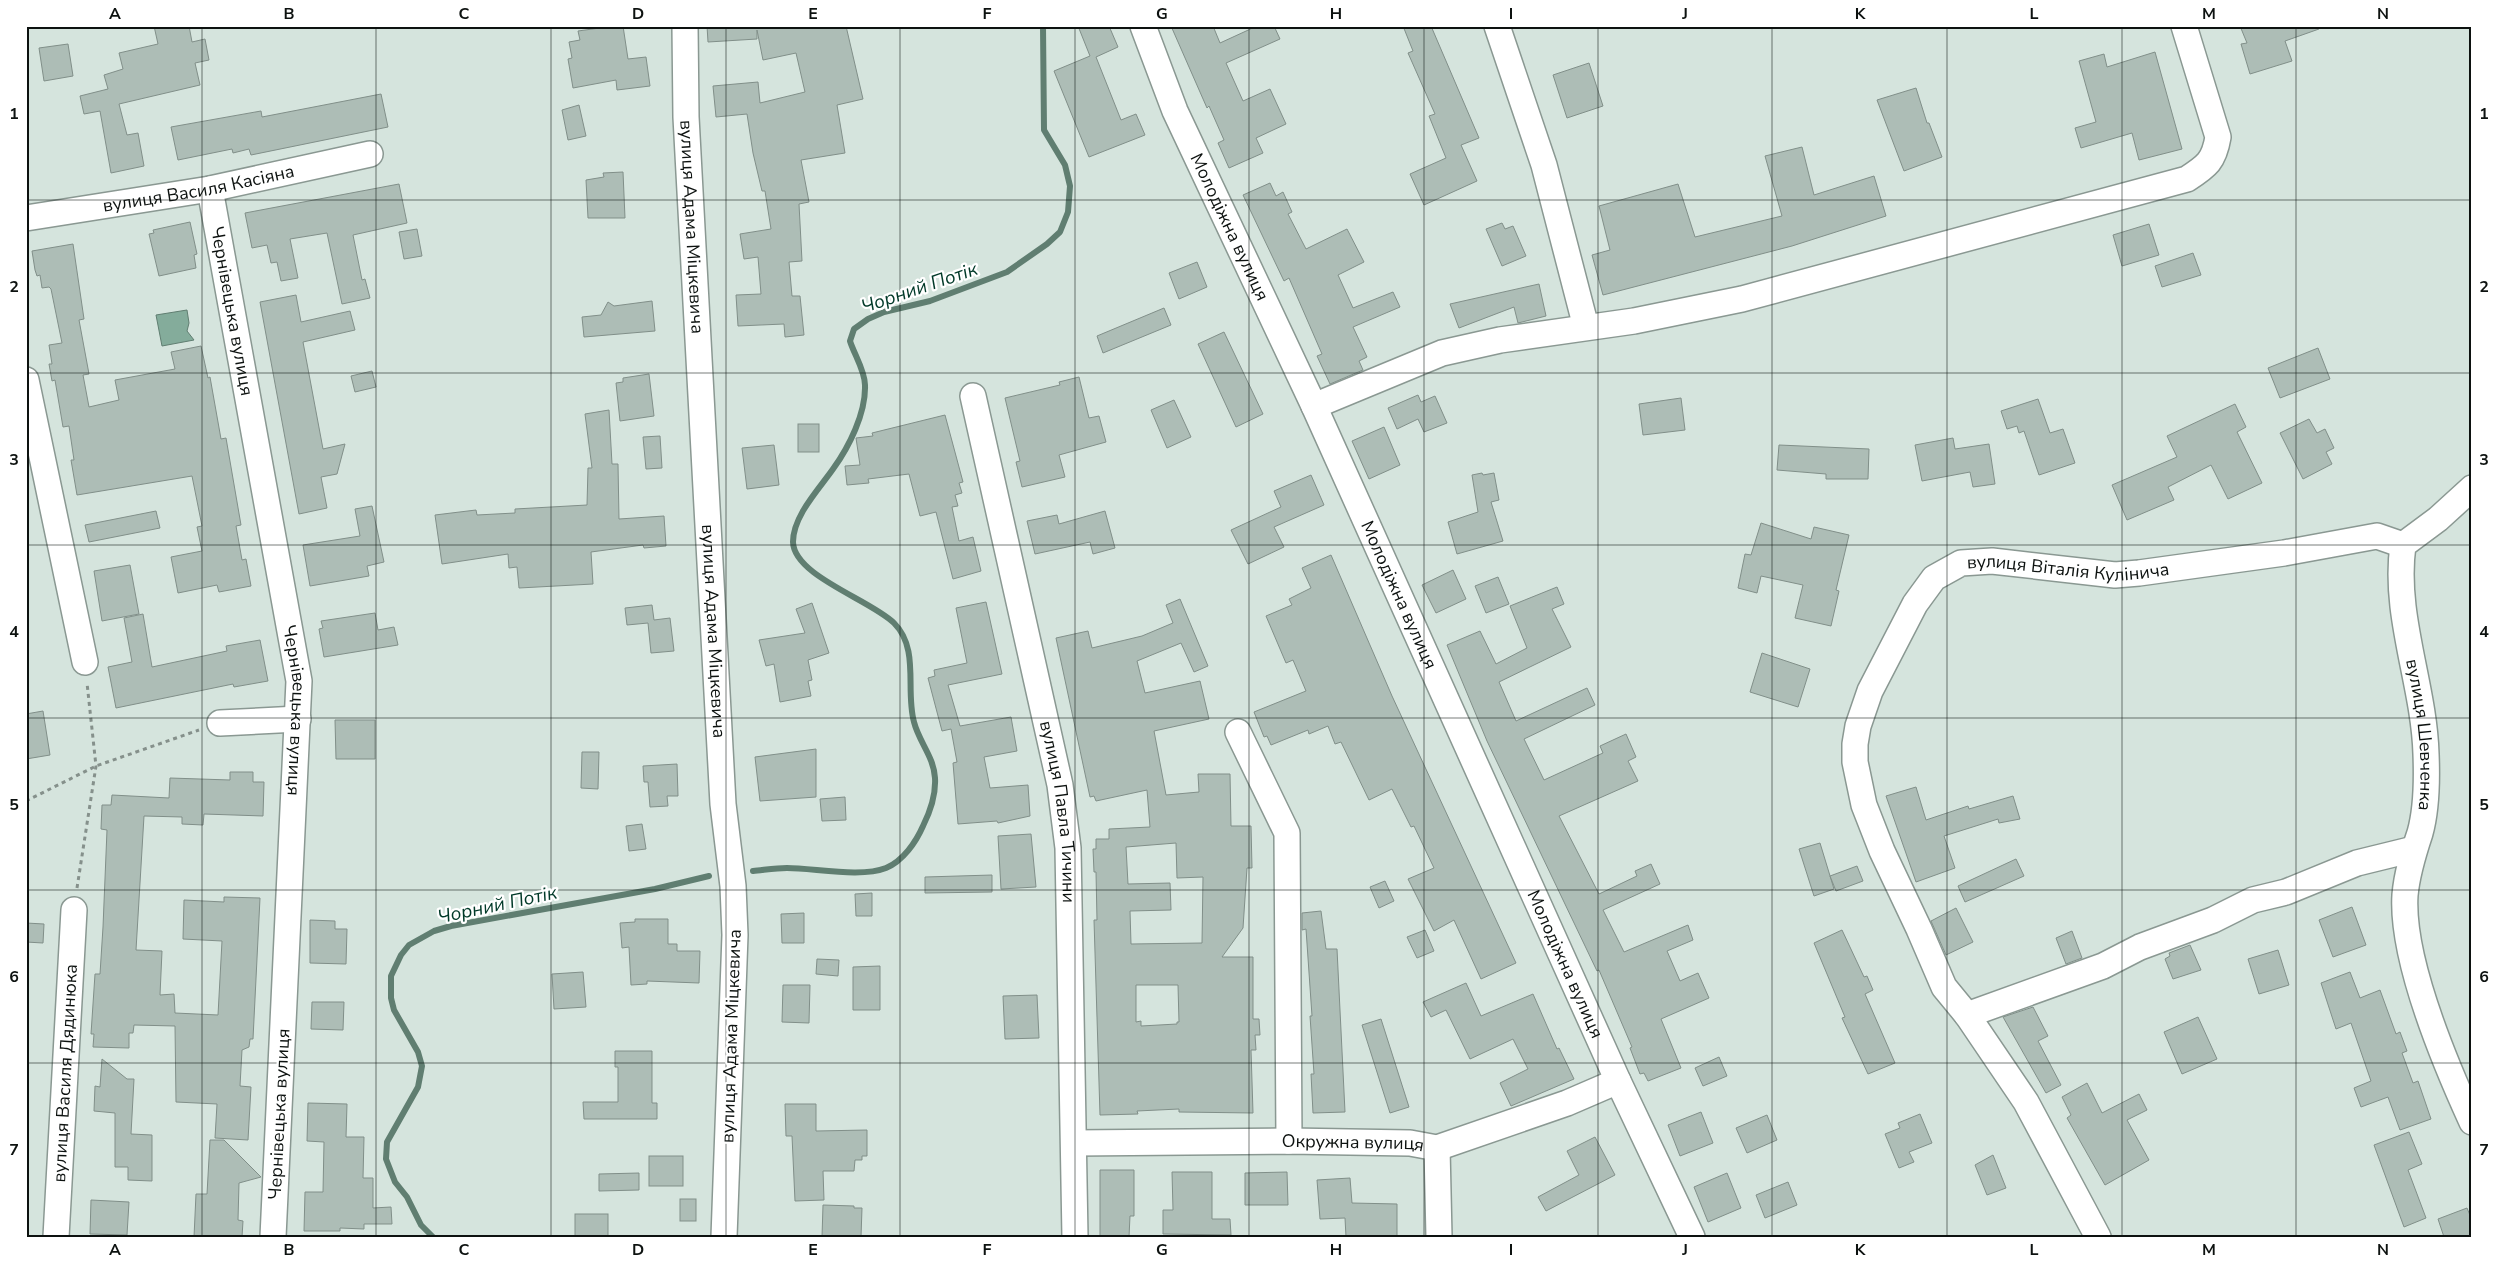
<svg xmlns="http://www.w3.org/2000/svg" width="2498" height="1263" font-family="'Nunito Sans',sans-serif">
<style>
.water{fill:#84ac9b;stroke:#607e71}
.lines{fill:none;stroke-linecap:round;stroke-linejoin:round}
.stream{stroke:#607e71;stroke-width:6}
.building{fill:#adbdb6;stroke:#818f89;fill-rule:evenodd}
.minor-casing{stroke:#8a9892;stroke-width:28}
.path{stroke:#85908b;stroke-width:3;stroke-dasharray:4 4;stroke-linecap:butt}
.minor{stroke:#fff;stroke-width:25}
.grid{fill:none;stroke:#0d1210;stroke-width:1;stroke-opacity:0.55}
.labels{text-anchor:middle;stroke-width:4.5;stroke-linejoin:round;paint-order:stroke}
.street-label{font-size:18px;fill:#0d1210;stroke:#fff}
.water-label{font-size:19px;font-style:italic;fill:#003928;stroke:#fff}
.neatline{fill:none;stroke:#0d1210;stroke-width:2}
.grid-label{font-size:16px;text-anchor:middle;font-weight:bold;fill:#0d1210}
</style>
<rect width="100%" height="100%" fill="#d5e4dd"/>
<path class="water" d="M187,310L189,323L187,331L194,340L162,346L156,315Z"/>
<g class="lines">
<g class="stream">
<path d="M753,871C764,870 776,868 787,868C814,868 861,878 886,868C903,861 916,842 923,826C930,812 936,795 935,778C934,757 919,742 914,722C905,690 920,649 894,623C871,600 794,576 793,542C793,516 819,489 833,469C849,447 866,413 865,385C865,371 854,354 850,341L854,329L868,319L884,312L930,301L1007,272L1047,244L1060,232L1068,212L1070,186L1065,165L1044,130L1043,26"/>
<path d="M433,1237L421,1225L407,1197L395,1182L386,1159L387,1142L418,1087L422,1066L418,1052L394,1010L391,998V976L401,955L409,945L434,931L451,926L655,889L709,876"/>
</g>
</g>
<g class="building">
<path d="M154,26H189L192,42L205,39L209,60L195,63L200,85L119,104L127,135L138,133L144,166L111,173L100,111L84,114L80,96L108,89L104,75L123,69L119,53L158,44Z"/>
<path d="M614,26H623L628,59L646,57L650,86L617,90L616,80L573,88L568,59L572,58L569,42L580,40L578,31Z"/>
<path d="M707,26H846L863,99L837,105L845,153L801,160L809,202L799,204L802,261L789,262L792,296H800L804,335L785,337L784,324L738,326L736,295L761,294L758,257L744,259L740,234L771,229L765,191H762L753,153L747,114L716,117L713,86L758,82L760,103L805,92L796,53L763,60L757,30V39L708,42Z"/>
<path d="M1078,26H1109L1118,47L1096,57L1121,120L1136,114L1145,135L1089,157L1054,71L1090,56Z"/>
<path d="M1171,26H1213L1220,43L1257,26H1274L1280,39L1226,63L1243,101L1270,89L1286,124L1256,138L1263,153L1229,168L1218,143L1224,140L1209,106L1207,108Z"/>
<path d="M1403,26H1431L1479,138L1461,145L1477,181L1424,205L1410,174L1446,158L1429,116L1435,114L1408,53L1413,51Z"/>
<path d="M2240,26H2318L2319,29L2285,41L2292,61L2250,74L2241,44L2247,43Z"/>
<path d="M68,44L73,76L44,81L39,48Z"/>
<path d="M2155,52L2182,149L2139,160L2132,133L2081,148L2075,128L2096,122L2079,61L2104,54L2107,67Z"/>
<path d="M1589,63L1603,106L1567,118L1553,75Z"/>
<path d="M1916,88L1927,123H1929L1942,157L1904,171L1877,100Z"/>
<path d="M381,94L388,127L251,155L249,149L233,153L232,149L178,160L171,127L261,111L262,117Z"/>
<path d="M579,105L586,136L568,140L562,110Z"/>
<path d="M1802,147L1814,195L1874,176L1886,216L1792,246L1603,295L1592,255L1610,250L1599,206L1678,184L1695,237L1782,216L1765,156Z"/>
<path d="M623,172L625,218H588L586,180L604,177L603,173Z"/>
<path d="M1270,183L1276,196L1283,192L1292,212L1288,214L1306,249L1347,229L1364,262L1338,275L1353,308L1393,292L1400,307L1353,327L1367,357L1359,361L1363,370L1330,384L1317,356L1322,354L1289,278L1284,281L1243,195Z"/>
<path d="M399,184L407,223L353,235L362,280L365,279L370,298L342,304L327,233L290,239L298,278L281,281L277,262L271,263L267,245L252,248L245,213Z"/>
<path d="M190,222L197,254L194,255L196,268L159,276L149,234L154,233L153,230Z"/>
<path d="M1502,223L1505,229L1513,226L1526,256L1502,266L1486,229Z"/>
<path d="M2149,224L2159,255L2122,266L2113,235Z"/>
<path d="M417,229L422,256L404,259L399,232Z"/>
<path d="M73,244L84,319L79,320L89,374L83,375L89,407L119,400L115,380L175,369L171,352L201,346L208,378L210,377L221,439L226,438L241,525L236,526L242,560L246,559L251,586L219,592L217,585L178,593L171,557L202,551L197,527L202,526L192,476L77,495L71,460H74L69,426L63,427L55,380L52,381L49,364H52L49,345L62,343L51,289L49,287L42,288L40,275L37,276L35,270L32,251Z"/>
<path d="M2193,253L2201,275L2162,287L2155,266Z"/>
<path d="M1197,262L1207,287L1179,299L1169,273Z"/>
<path d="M1539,284L1546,316L1518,323L1514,307L1459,328L1450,304Z"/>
<path d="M296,295L301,322L350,311L355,330L303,342L323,449L345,444L337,474L321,477L327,508L299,514L260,302Z"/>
<path d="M652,301L655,331L584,337L582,317L601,315L608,302L614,306Z"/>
<path d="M1164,308L1171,325L1103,353L1097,336Z"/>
<path d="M1224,332L1263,414L1236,427L1198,344Z"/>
<path d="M2318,348L2330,379L2280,398L2268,368Z"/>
<path d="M372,371L376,387L355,392L351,376Z"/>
<path d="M649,374L654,416L620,421L616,383L623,382V378Z"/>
<path d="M1079,377L1089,418L1099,416L1106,442L1059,455L1065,477L1022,487L1016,462L1020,461L1005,398L1060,385L1059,382Z"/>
<path d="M1418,395L1421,402L1435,396L1447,423L1424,432L1418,419L1397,429L1388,408Z"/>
<path d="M1681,398L1685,430L1643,435L1639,404Z"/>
<path d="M2038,399L2050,433L2063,429L2075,463L2039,475L2024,431L2019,433L2017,426L2007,429L2001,411Z"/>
<path d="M1174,400L1191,437L1167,448L1151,410Z"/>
<path d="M2235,404L2246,427L2237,432L2262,483L2228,499L2211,465L2168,487L2174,500L2127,520L2112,485L2177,457L2167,436Z"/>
<path d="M609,410L612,464H618L619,519L664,516L666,546L644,548L643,545L591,552L593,584L519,588L517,567L509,568L508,554L442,564L435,515L476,510L477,515L515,513V509L587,505L588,468H592L585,414Z"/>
<path d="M945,415L963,482L959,483L962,493L955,495L958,506L952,507L959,541L973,537L981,571L953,579L936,512L920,516L909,474L868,479L869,483L847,485L845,466L860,465L856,438L873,436L872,433Z"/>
<path d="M2309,419L2317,433L2325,429L2334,448L2326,452L2332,464L2303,479L2280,433Z"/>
<rect x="798" y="424" width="21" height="28"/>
<path d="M1384,427L1400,465L1369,479L1352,441Z"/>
<path d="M660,436L662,468L646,469L643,437Z"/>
<path d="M1953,438L1955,449L1989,444L1995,484L1973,487L1970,472L1922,481L1915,445Z"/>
<path d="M774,445L779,485L747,489L742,448Z"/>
<path d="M1779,445L1869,449L1868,479H1826V474L1777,470Z"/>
<path d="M1482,473L1483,475L1494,473L1499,500L1491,502L1503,541L1457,554L1448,522L1478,512L1472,475Z"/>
<path d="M1311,475L1324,505L1274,527L1284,547L1248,564L1231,530L1281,507L1274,491Z"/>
<path d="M372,506L384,562L367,566L369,576L310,586L303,545L360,536L355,509Z"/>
<path d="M156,511L160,528L89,542L85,525Z"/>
<path d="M1105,511L1115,548L1093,554L1090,542L1035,554L1027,521L1057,515L1059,524Z"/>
<path d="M1761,523L1811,539L1814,527L1849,535L1836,590L1839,591L1831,626L1795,618L1803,585L1761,576L1757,593L1738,588L1745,554L1751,555Z"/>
<path d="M1331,555L1392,696L1516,963L1481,979L1454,920L1434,931L1408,879L1434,868L1414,826L1411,827L1392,789L1369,800L1341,742L1335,744L1328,726L1309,734L1308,730L1271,745L1267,736L1264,737L1254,712L1306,691L1293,660L1286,663L1266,616L1292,605L1289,599L1311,588L1302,568Z"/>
<path d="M130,565L139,614L102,621L94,571Z"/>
<path d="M1453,570L1466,599L1436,613L1422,585Z"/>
<path d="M1498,577L1509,604L1486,613L1475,586Z"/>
<path d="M1557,587L1564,604L1552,609L1571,647L1499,682L1516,721L1587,688L1595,705L1524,739L1544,780L1603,753L1600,746L1626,734L1636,757L1628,761L1638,781L1559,816L1599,894L1637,876L1635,871L1651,864L1660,884L1603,910L1624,952L1688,925L1693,940L1667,951L1680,981L1698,973L1709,998L1661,1019L1681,1068L1648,1081L1644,1073L1640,1074L1630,1048L1632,1047L1599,970L1597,971L1487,741L1447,645L1480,631L1496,664L1527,648L1510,606Z"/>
<path d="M1180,599L1208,666L1194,672L1181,643L1137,661L1145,693L1200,681L1209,719L1154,731L1166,795L1199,792L1198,774H1230L1231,826H1251L1252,868H1247L1243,928L1222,957H1253V1019H1259L1260,1035H1255L1256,1050H1251L1253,1113L1179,1112V1109L1137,1111L1138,1114L1100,1115L1094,920H1097L1096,872H1094L1093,849H1096V839H1109V829L1150,827L1147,790L1096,801L1094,796L1090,797L1056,638L1088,631L1092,648L1142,636L1173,623L1166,605ZM1176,843L1177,878L1203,877L1202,943L1131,944L1130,911L1171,910L1170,883L1128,884L1126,847ZM1136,985H1178L1179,1022H1177V1024L1141,1026V1021L1136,1022Z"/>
<path d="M986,602L1002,674L948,685L960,726L1011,717L1017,751L984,757L990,788L1028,785L1030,816L998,823L997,821L958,824L953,763L957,762L951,729L942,731L928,678L935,676L934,670L967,663L956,608Z"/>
<path d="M812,603L829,653L808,660L812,680L808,681L811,696L780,702L774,664L766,666L759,640L805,633L796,609Z"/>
<path d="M652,605L654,620L670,618L674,651L651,653L648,623L627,625L625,608Z"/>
<path d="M375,613L378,630L394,627L398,645L324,657L319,629L323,628L321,621Z"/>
<path d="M143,614L152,667L227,651L226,646L260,640L268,681L234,687L233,684L116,708L108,667L132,662L124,618Z"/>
<path d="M1762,653L1810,669L1798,707L1750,692Z"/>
<path d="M43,711L50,755L26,759V714Z"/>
<path d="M335,720H375V759H336Z"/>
<path d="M816,749V797L760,801L755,757Z"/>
<path d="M582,752H599L598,789L581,788Z"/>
<path d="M677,764L678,796H667L668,806L650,807L648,782H644L643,766Z"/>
<path d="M230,772H253V782H264L263,816L204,814L203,825L182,824V817L144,816L136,950L162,951L160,995L174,994L175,1013L218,1015L222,941L183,939L184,900L224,902V897L260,898L253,1039H250L249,1047L242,1050L240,1086L251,1087L248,1140L215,1138L217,1104L176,1102L175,1026L134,1025L133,1033H129V1048L93,1047L94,1034H91L95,974H100L103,927L107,830L101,829L102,805H111L112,795L169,798L170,778L230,780Z"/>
<path d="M1916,787L1926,820L1968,806L1969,809L2013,796L2020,819L1999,823L1998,819L1944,836L1955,868L1916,882L1886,796Z"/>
<path d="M845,797L846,820L822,821L820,799Z"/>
<path d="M642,824L646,849L629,851L626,826Z"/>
<path d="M1031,834L1036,887L1001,889L998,836Z"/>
<path d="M1820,843L1834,889L1814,896L1799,849Z"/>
<path d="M2016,859L2024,876L1965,902L1958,886Z"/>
<path d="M1857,866L1863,881L1836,891L1830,876Z"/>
<path d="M992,875V892L925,893V877Z"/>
<path d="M1385,881L1394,901L1379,908L1370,887Z"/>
<path d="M872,893V916H856L855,894Z"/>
<path d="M2352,907L2366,945L2333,957L2319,920Z"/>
<path d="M1956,908L1973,942L1946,955L1931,921Z"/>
<path d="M1321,911L1326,949H1337L1345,1112L1313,1113L1311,1074H1314L1310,1016H1312L1306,929L1302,930V913Z"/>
<path d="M804,913V943H782L781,914Z"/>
<path d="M635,919H668V944H677V951H700L699,983L647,981V984L631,985L629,947L622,948L620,923L635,922Z"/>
<path d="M310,920L335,921V929H347L346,964L310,963Z"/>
<path d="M26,923L44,924L43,943L26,942Z"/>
<path d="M1425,930L1434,951L1417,958L1407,937Z"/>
<path d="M1842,930L1864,977L1867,976L1873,990L1865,994L1895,1063L1868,1074L1842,1018L1845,1017L1814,943Z"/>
<path d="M2072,931L2082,958L2066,964L2056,938Z"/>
<path d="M2190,945L2201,970L2173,979L2165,959L2170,956L2169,953Z"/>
<path d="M2278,950L2289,985L2259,994L2248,959Z"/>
<path d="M817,959L839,960L838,976L816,974Z"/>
<path d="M880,966V1010H853V967Z"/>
<path d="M583,972L586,1007L554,1009L552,974Z"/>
<path d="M2350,972L2360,998L2380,990L2396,1034L2400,1032L2407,1051L2402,1053L2413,1083L2418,1081L2431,1119L2400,1130L2388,1097L2361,1107L2354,1088L2371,1081L2351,1023L2336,1029L2321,983Z"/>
<path d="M1466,983L1481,1016L1533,994L1557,1049L1559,1048L1574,1079L1511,1106L1500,1083L1528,1069L1513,1039L1470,1059L1446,1010L1431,1017L1423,1002Z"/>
<path d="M783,985H810L809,1023L782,1022Z"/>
<path d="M1037,995L1039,1038L1005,1039L1003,996Z"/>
<path d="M312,1002H344L343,1030L311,1029Z"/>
<path d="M2033,1007L2048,1036L2038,1041L2061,1085L2046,1093L2003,1017Z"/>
<path d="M2198,1017L2217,1059L2182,1074L2164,1032Z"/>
<path d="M1381,1019L1409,1107L1390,1113L1362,1025Z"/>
<path d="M615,1051H652V1103H657V1119H584L583,1102H618V1067H615Z"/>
<path d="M1719,1057L1727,1076L1703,1086L1695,1068Z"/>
<path d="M102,1059L127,1079H134L131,1134L152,1135V1181L128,1180V1167H115V1113L94,1111L95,1086L100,1087Z"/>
<path d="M2087,1083L2102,1113L2139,1094L2147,1110L2127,1120L2149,1160L2105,1185L2067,1118L2071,1115L2062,1097Z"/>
<path d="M308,1103L347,1104L346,1137H364L363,1178H373V1208L391,1207L392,1224H364V1229L340,1228V1231H304L305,1192H323L324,1142L307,1141Z"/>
<path d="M785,1104H816V1131L867,1130V1156H862V1160H855L854,1171H823L824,1200L795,1201L792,1136H786Z"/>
<path d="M1701,1112L1713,1143L1680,1156L1668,1125Z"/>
<path d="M1920,1114L1932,1143L1909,1152L1914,1162L1899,1168L1885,1134L1900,1128L1898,1123Z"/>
<path d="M1767,1115L1777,1140L1747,1153L1736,1128Z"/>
<path d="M2409,1132L2422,1164L2408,1170L2426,1218L2404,1227L2374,1145Z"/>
<path d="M1595,1137L1615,1175L1546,1211L1538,1197L1579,1175L1567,1151Z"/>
<path d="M210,1140H224L261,1177L239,1183L238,1220L243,1221L242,1237H194L196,1194H207Z"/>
<path d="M1993,1155L2006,1188L1987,1195L1975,1165Z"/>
<rect x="649" y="1156" width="34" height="30"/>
<path d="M1100,1170H1134V1216H1130L1129,1237H1100Z"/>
<path d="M1172,1172H1212V1219H1230L1231,1235L1163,1234V1210H1173Z"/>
<path d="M1287,1172L1288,1205H1245V1173Z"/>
<path d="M639,1173V1190L599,1191V1174Z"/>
<path d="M1727,1173L1741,1208L1708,1222L1694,1187Z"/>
<path d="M1350,1178L1352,1203L1397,1204V1237H1346L1345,1218L1320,1219L1317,1180Z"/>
<path d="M1788,1182L1797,1205L1765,1218L1756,1195Z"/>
<rect x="680" y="1199" width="16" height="22"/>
<path d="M91,1200L129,1202L127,1235L90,1234Z"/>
<path d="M823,1205L854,1206V1208H862L861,1237H822Z"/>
<path d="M2467,1208L2472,1220V1237H2444L2438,1219Z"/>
<rect x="575" y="1214" width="33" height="23"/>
</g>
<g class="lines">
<g class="minor-casing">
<g id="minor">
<path id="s1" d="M685,26L686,117L723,804L733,886L735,935L724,1237"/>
<path id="s2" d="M1143,26L1175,111L1314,406L1618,1081L1692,1237"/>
<path d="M1497,26L1544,165L1586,327"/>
<path id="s3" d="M210,189L299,681L273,1237"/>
<path id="s4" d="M26,218L210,189L370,154"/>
<path d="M26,380L85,662"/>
<path id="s5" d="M973,396L1060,785L1068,848L1075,1237"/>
<path d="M1314,406L1442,353L1500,340L1634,321L1742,299L2187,179C2207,166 2214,161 2218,137L2184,26"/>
<path id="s6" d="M2472,488L2438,519L2403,545C2393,615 2424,684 2426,754C2427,779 2427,808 2420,833C2413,854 2407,873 2405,895C2401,959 2445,1063 2472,1122"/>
<path d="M220,723L298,719"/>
<path d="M1238,732L1287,833L1289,1141"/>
<path d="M1967,1015L2103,966L2140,947L2213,920L2253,900L2286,892L2357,863L2414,849"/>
<path id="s7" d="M1074,1143L1289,1141L1410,1143L1437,1148L1567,1103L1618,1081"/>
<path d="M1437,1148L1439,1237"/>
<path id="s8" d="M56,1237L74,910"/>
<path id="s9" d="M2098,1237L2026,1102L1967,1015L1944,987L1919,929L1882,851L1864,805L1855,762V744L1858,726L1870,691L1915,604L1934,578L1961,563L1992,561L2115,575L2139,573L2284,553L2377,536L2403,545"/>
</g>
</g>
<g class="path">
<path d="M26,801L96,766L199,730"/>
<path d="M77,888L96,766L87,683"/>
</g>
<use href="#minor" class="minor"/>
</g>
<path class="grid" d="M202,26V1237M376,26V1237M551,26V1237M726,26V1237M900,26V1237M1075,26V1237M1249,26V1237M1424,26V1237M1598,26V1237M1772,26V1237M1947,26V1237M2122,26V1237M2296,26V1237M26,200H2472M26,373H2472M26,545H2472M26,718H2472M26,890H2472M26,1063H2472"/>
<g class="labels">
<g class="street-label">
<text dy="6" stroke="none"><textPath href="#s4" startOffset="175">вулиця Василя Касіяна</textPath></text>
<text dy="6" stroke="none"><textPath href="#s1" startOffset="201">вулиця Адама Міцкевича</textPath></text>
<text dy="6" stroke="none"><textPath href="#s2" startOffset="219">Молодіжна вулиця</textPath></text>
<text dy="6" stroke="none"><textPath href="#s3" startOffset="124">Чернівецька вулиця</textPath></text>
<text dy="6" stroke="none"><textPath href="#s9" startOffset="879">вулиця Віталія Кулінича</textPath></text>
<text dy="6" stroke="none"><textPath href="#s2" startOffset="624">Молодіжна вулиця</textPath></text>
<text dy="6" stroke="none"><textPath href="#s1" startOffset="606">вулиця Адама Міцкевича</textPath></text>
<text dy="6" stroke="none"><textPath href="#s3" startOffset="529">Чернівецька вулиця</textPath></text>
<text dy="6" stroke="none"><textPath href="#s6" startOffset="281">вулиця Шевченка</textPath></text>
<text dy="6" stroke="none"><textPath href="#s5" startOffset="425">вулиця Павла Тичини</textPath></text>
<text dy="6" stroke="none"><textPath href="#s2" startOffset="1029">Молодіжна вулиця</textPath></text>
<text transform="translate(731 1036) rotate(-88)" y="6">вулиця Адама Міцкевича</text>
<text dy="6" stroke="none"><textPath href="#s8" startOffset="164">вулиця Василя Дядинюка</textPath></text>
<text transform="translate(279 1114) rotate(-87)" y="6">Чернівецька вулиця</text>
<text dy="6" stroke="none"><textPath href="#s7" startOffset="279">Окружна вулиця</textPath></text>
</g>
<g class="water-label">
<text transform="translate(919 287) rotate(-19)" y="7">Чорний Потік</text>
<text transform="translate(497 904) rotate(-12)" y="7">Чорний Потік</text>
</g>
</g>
<rect width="2498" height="1263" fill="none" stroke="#ffffff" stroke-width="55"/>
<rect x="28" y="28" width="2442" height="1208" class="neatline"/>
<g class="grid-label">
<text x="115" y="19">A</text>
<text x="289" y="19">B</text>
<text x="464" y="19">C</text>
<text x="638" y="19">D</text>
<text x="813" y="19">E</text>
<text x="987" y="19">F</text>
<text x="1162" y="19">G</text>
<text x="1336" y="19">H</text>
<text x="1511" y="19">I</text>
<text x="1685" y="19">J</text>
<text x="1860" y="19">K</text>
<text x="2034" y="19">L</text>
<text x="2209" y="19">M</text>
<text x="2383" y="19">N</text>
<text x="14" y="119">1</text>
<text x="2484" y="119">1</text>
<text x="14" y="292">2</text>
<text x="2484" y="292">2</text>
<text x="14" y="465">3</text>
<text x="2484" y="465">3</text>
<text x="14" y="637">4</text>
<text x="2484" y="637">4</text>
<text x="14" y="810">5</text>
<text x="2484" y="810">5</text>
<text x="14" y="982">6</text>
<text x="2484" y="982">6</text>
<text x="14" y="1155">7</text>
<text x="2484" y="1155">7</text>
<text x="115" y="1255">A</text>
<text x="289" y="1255">B</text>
<text x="464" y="1255">C</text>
<text x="638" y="1255">D</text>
<text x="813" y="1255">E</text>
<text x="987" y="1255">F</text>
<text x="1162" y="1255">G</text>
<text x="1336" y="1255">H</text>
<text x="1511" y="1255">I</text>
<text x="1685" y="1255">J</text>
<text x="1860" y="1255">K</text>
<text x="2034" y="1255">L</text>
<text x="2209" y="1255">M</text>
<text x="2383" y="1255">N</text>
</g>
</svg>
